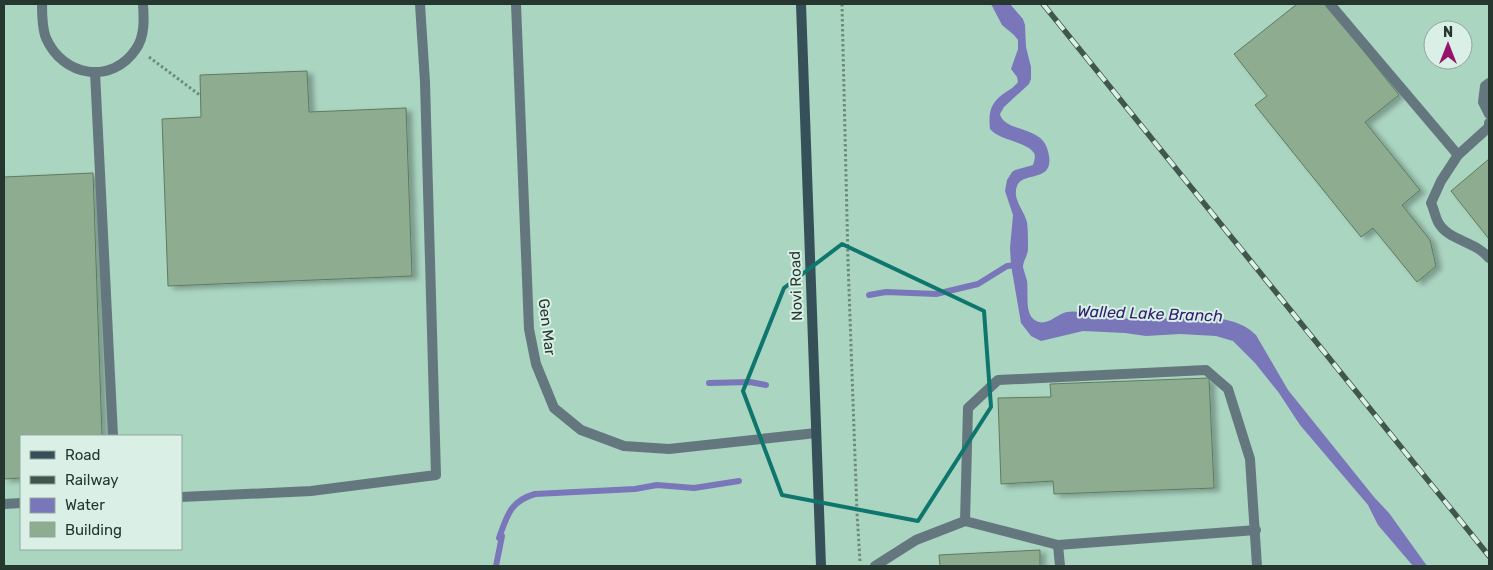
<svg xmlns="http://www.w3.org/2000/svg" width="1493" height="570" font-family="Rubik,sans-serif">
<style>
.water{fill:#7a76ba}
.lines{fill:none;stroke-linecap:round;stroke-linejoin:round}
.stream{stroke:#7a76ba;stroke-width:6}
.building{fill:#8eac8f;stroke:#5e7b5f;filter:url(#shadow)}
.path{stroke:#6c8b7d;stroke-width:3;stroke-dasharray:2.5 2.5;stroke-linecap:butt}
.lane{stroke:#65777e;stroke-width:10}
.street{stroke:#65777e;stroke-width:10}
.secondary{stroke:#36505a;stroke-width:10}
.rail-casing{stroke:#41574d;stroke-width:5.5}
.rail{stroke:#daf0e6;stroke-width:4;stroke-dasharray:11;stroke-linecap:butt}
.marked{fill:none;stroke:#0f766e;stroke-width:4;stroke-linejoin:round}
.labels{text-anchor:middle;stroke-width:4;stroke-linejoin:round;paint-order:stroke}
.street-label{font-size:15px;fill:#263730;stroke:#daf0e6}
.water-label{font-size:16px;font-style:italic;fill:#312072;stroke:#daf0e6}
</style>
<defs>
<filter id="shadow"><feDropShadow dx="5.5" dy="3" stdDeviation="2.5" flood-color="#0004"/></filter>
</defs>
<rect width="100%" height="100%" fill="#aad5c1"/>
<path class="water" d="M991,4H1010L1023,19L1025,25L1026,47L1031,67V79L1029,84L1004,107L1000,114C1004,132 1040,126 1047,148C1059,185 1023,170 1017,186C1012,199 1024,210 1027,222C1028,230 1028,240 1028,249C1028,255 1023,261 1023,267C1024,272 1026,276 1027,281C1029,293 1023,318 1039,322C1048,325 1059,313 1067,312C1077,310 1088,314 1097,316C1109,317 1120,318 1132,319C1169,322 1227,306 1256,335L1288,390L1374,497L1389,513L1427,566H1413L1378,525L1368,505L1300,425L1279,393L1255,363L1233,341L1216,336L1180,334L1146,336L1125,333L1083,331L1041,341L1031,336L1021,323L1011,265L1010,248L1013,215L1005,191L1007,180L1012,172L1015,170L1033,165C1034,161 1036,157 1034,153C1026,141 1000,141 990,129C988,111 991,102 1006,92C1012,88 1014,87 1018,82L1017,77L1011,69L1018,49V40L1014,35L1002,25Z"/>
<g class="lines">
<g class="stream">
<path d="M869,295L886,292L936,294L978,284L1007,266L1019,265"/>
<path d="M709,383L750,382L766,385"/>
<path d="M496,566L502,536L499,538C507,516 510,501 535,494L635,489L657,485L694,488L739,481"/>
</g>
</g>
<g class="building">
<path d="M1297,4H1326L1399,95L1365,122L1420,190L1402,205L1430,240L1436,266L1417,282L1373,228L1361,237L1255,105L1267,96L1234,54Z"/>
<path d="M307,71L309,112L406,108L412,276L168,286L162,119L201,117L200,75Z"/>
<path d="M1489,159V239L1451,191Z"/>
<path d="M93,173L102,436H21V478L4,479V177Z"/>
<path d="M1209,378L1214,488L1054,494L1053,481L1001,484L998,398L1051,397L1050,384Z"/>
<path d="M1040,550V566H940L939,555Z"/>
</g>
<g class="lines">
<g class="path">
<path d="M842,4L848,261L857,513L860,561"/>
<path d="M149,57L201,96"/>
</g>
<g class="lane">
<path d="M42,4C42,15 42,28 46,38C63,77 112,85 136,49C145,36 144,19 143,4"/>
<path d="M1330,4L1458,155"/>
<path d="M95,72L113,436"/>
<path d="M1489,83L1485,86L1483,102L1489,114"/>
<path d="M1489,123V127L1458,155L1441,181L1431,203C1434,209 1435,216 1438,222C1448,241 1474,240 1489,258"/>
<path d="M181,497L311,491L436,475L425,82L420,4"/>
<path d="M4,504L21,503"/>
<path d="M965,521L1058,545L1256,530"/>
<path d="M1058,545L1060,566"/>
<path d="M875,566L916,540L965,521L968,408L998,380L1206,370L1228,389L1250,459L1257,566"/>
</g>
<path class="street" d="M516,4L529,329L536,364L554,408L581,430L624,446L669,449L816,433"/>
<path class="secondary" d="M801,4L821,566"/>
<g class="rail-casing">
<path id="rail" d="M1043,4L1489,556"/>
</g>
<use href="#rail" class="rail"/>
</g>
<path class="marked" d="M842,244L984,311L991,407L918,521L782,495L743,391L784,288Z"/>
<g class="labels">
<g class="street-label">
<text transform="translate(796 286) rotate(-92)" y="5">Novi Road</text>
<text transform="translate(547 327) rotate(83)" y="5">Gen Mar</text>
</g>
<g class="water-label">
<text transform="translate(1150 313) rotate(2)" y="6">Walled Lake Branch</text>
</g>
</g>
<rect width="1493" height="570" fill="none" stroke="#263730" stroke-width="10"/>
<rect x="20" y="435" width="162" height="115" fill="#daf0e6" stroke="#92a69d"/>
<rect x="30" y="451" width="25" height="8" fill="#36505a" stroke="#92a69d"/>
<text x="65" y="460" font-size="15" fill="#263730">Road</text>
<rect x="30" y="476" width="25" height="8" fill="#41574d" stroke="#92a69d"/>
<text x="65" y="485" font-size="15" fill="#263730">Railway</text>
<rect x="30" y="498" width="25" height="15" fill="#7a76ba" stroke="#92a69d"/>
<text x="65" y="510" font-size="15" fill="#263730">Water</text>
<rect x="30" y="522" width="25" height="15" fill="#8eac8f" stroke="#92a69d"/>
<text x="65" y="535" font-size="15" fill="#263730">Building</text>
<g transform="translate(1448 45)"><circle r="24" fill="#daf0e6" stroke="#92a69d"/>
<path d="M0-4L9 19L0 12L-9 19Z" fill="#95136b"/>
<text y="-8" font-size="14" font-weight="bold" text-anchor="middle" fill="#263730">N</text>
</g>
</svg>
